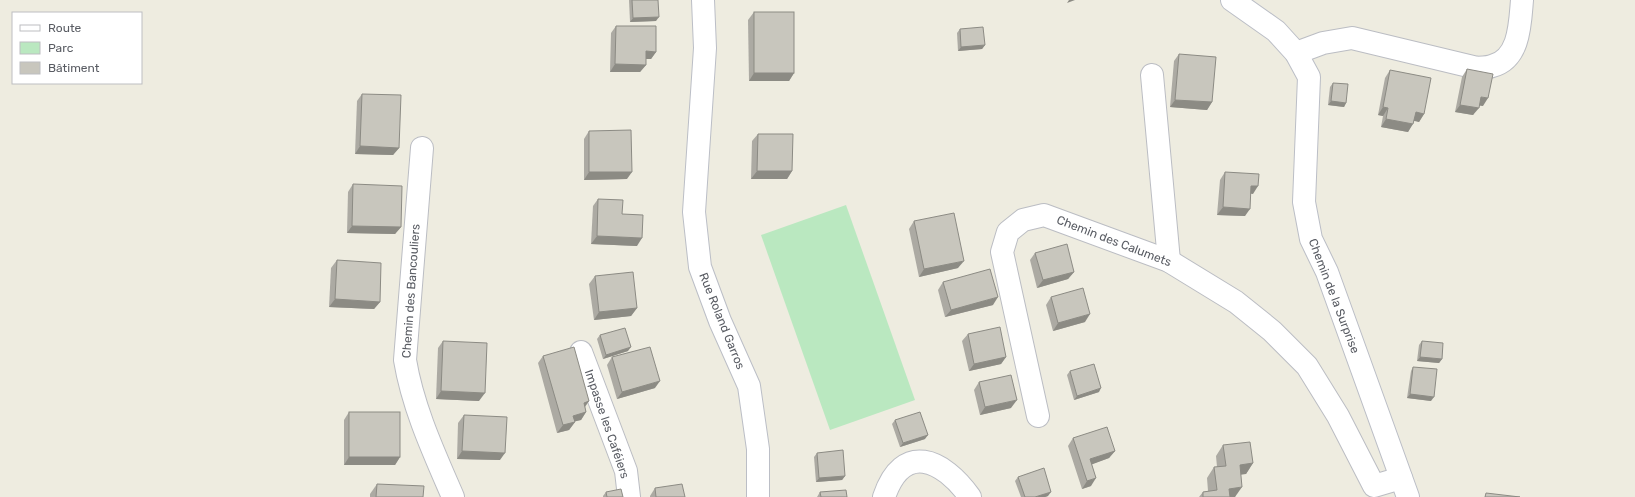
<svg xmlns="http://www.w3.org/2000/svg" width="1635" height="497" font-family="Rubik,sans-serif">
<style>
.green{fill:#bae8c0}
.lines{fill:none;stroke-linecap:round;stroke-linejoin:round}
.minor-casing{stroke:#bbbdc3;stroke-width:24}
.secondary-casing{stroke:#bbbec6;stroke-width:24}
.minor{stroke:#fff;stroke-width:22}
.secondary{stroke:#fff;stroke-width:22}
.wall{fill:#acaaa3}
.shaded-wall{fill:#8c8b84}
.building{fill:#c8c6bd;stroke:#8c8b84}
.labels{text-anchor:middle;stroke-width:3;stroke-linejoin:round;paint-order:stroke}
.street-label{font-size:12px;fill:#595c63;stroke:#fff}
</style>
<rect width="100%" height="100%" fill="#eeece0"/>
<path class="green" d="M846,205L915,400L830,430L761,235Z"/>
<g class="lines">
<g class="minor-casing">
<g id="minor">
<path d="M1296,53L1323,43L1352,38L1477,68C1482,67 1487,68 1492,66C1520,59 1520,23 1522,0"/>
<path d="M1152,75L1169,261"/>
<path d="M422,148L405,360C413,408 434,453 453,497"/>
<path d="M581,352L626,471L629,497"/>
<path d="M1038,416L1002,252L1008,232L1023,220L1044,215L1169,261L1236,302L1272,331L1307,366L1338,416L1374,486L1401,478"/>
<path d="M884,497C903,441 943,459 970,497"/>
</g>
</g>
<g class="secondary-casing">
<g id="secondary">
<path d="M703,0L705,48L694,212L700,267L720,321L749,386L758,449V497"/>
<path d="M1232,0L1276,31L1296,53L1309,77L1304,202L1311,239L1327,272L1408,497"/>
</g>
</g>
<use href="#minor" class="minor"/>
<use href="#secondary" class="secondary"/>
</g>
<g class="wall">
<path d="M629,0H658L656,21L630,22Z"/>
<path d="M754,12L794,73L789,81H749L748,20Z"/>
<path d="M616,26L656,52L651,59H646V65L640,72H610L611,33Z"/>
<path d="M960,29L985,45L982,49L958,51L957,33Z"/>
<path d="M1179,54L1212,102L1207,110L1170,107L1174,61Z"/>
<path d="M1467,69L1483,106L1479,105L1473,115L1455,112L1462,77Z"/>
<path d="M1390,70L1424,114L1419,122L1414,120L1408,132L1381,127L1383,116L1378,115L1385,78Z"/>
<path d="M1333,83L1346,103L1344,107L1328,105L1330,87Z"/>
<path d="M362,94L399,148L393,155L355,154L357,101Z"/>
<path d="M589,131L627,179L584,180V139Z"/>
<path d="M758,134L792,171L787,179H751L752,141Z"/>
<path d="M1225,172L1253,194L1251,193L1245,216L1217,215L1220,180Z"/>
<path d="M353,184L401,227L395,234L347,233L348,192Z"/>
<path d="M598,199L622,214L637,246L591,244L593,206Z"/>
<path d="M914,221L958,268L919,277L909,229Z"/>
<path d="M1035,253L1074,272L1068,279L1037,288L1030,260Z"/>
<path d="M337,260L380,302L374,309L329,307L331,268Z"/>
<path d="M595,276L637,308L631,316L594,320L589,284Z"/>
<path d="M943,282L993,305L945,317L938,290Z"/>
<path d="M1051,297L1085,322L1053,331L1046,305Z"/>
<path d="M968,334L1006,357L1001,364L969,371L962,341Z"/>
<path d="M600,335L628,351L603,359L597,339Z"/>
<path d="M443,341L479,401L436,399L438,348Z"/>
<path d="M1422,341L1442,359L1439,363L1417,361L1419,345Z"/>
<path d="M543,356L589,401L585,407L586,412L581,420L574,421L575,422L569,430L557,433L538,363Z"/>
<path d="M612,357L655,388L617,399L607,365Z"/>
<path d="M1413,367L1431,401L1407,398L1411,371Z"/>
<path d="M1070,371L1099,392L1074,400L1067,375Z"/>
<path d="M979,382L1011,408L980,415L974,390Z"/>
<path d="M349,412L400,457L395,465H344V420Z"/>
<path d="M464,415L500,460L457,459L458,423Z"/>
<path d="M895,420L925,439L900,447L892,424Z"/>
<path d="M1073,438L1115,451L1109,458L1092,464L1091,486L1082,489L1068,446Z"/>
<path d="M1223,445L1253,463L1246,474H1241L1235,497H1199L1203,492L1208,491L1207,478L1214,467H1217L1216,456Z"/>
<path d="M817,453L845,476L842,480L816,482L814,457Z"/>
<path d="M1018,477L1048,496L1045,497H1021L1015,481Z"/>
<path d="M377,484L423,497H370V494Z"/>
<path d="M655,488L685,497H650V496Z"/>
<path d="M606,492L623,497H603V496Z"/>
<path d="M820,492L847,497H817Z"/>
</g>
<g class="shaded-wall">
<path d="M1069,0H1075L1067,3Z"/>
<path d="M659,17L656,21L630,22L633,18Z"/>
<path d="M985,45L982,49L958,51L961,47Z"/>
<path d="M646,51L656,52L651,59H641Z"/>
<path d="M615,64L646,65L640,72H610Z"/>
<path d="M754,73H794L789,81H749Z"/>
<path d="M1481,97L1488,98L1483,106L1476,105Z"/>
<path d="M1175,100L1212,102L1207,110L1170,107Z"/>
<path d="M1331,101L1346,103L1344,107L1328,105Z"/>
<path d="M1460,105L1479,108L1473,115L1455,112Z"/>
<path d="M1383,107L1388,108L1383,116L1378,115Z"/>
<path d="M1416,112L1424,114L1419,122L1410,120Z"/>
<path d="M1386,119L1413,124L1408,132L1381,127Z"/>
<path d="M360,146L399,148L393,155L355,154Z"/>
<path d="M757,171H792L787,179H751Z"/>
<path d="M589,172H632L627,179L584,180Z"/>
<path d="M1251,186H1258L1253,194L1246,193Z"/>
<path d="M1223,207L1250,209L1245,216L1217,215Z"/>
<path d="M352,226L401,227L395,234L347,233Z"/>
<path d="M597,236L642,238L637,246L591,244Z"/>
<path d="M964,261L958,268L919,277L924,269Z"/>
<path d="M1074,272L1068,279L1037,288L1043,280Z"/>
<path d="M998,297L993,305L945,317L951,310Z"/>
<path d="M335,299L380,302L374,309L329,307Z"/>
<path d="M637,308L631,316L594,320L599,312Z"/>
<path d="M1090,314L1085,322L1053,331L1058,323Z"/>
<path d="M631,347L628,351L603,359L606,355Z"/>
<path d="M1006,357L1001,364L969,371L974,364Z"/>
<path d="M1420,357L1442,359L1439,363L1417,361Z"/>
<path d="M660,381L655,388L617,399L622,392Z"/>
<path d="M1101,388L1099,392L1074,400L1077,396Z"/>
<path d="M441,391L485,393L479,401L436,399Z"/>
<path d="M1410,394L1434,397L1431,401L1407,398Z"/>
<path d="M1017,400L1011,408L980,415L985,407Z"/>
<path d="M589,401L583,409L584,403Z"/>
<path d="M586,412L581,420L568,423L573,416Z"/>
<path d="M575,422L569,430L557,433L563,425Z"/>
<path d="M928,435L925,439L900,447L903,443Z"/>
<path d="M462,451L505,453L500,460L457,459Z"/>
<path d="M1115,451L1109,458L1085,467L1090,459Z"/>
<path d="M349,457H400L395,465H344Z"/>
<path d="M1253,463L1246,474L1232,476L1240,465Z"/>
<path d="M845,476L842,480L816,482L819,478Z"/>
<path d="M1096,478L1091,486L1082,489L1087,481Z"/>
<path d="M1242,487L1235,497H1223L1229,489Z"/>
<path d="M1051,492L1048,496L1045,497H1035Z"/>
</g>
<g class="building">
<path d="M632,0H658L659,17L633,18Z"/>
<rect x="754" y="12" width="40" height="61"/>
<path d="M616,26H656V52L646,51V65L615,64Z"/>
<path d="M983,27L985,45L961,47L960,29Z"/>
<path d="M1179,54L1216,57L1212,102L1175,100Z"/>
<path d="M1467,69L1493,74L1488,98L1481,97L1479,108L1460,105Z"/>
<path d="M1390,70L1431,78L1424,114L1416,112L1413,124L1386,119L1388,108L1383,107Z"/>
<path d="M1333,83L1348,84L1346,103L1331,101Z"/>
<path d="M362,94L401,95L399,148L360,146Z"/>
<path d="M631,130L632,172H589V131Z"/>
<path d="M758,134H793L792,171H757Z"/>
<path d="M1225,172L1259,174L1258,186H1251L1250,209L1223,207Z"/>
<path d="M353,184L402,186L401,227L352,226Z"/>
<path d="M598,199L623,200L622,214L643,215L642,238L597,236Z"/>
<path d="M954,213L964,261L924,269L914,221Z"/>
<path d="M1067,244L1074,272L1043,280L1035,253Z"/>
<path d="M337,260L381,263L380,302L335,299Z"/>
<path d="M990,269L998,297L951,310L943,282Z"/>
<path d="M633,272L637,308L599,312L595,276Z"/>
<path d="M1083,288L1090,314L1058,323L1051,297Z"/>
<path d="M1000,327L1006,357L974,364L968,334Z"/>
<path d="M625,328L631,347L606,355L600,335Z"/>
<path d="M443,341L487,343L485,393L441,391Z"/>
<path d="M1422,341L1443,343L1442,359L1420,357Z"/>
<path d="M574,347L589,401L584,403L586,412L573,416L575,422L563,425L543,356Z"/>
<path d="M650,347L660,381L622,392L612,357Z"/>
<path d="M1094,364L1101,388L1077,396L1070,371Z"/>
<path d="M1413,367L1437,369L1434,397L1410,394Z"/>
<path d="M1011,375L1017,400L985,407L979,382Z"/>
<rect x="349" y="412" width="51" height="45"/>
<path d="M920,412L928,435L903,443L895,420Z"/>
<path d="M464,415L507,417L505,453L462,451Z"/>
<path d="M1107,427L1115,451L1090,459L1096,478L1087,481L1073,438Z"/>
<path d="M1250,442L1253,463L1240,465L1242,487L1229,489L1230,497H1203V492L1217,490L1214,467L1226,466L1223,445Z"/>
<path d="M843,450L845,476L819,478L817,453Z"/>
<path d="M1044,468L1051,492L1035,497H1025L1018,477Z"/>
<path d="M377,484L424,486L423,497H376Z"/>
<path d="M682,484L685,497H656L655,488Z"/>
<path d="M621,489L623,497H607L606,492Z"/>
<path d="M846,490L847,497H821L820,492Z"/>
<path d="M1486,493L1520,497H1485Z"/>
</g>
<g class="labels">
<g class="street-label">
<text transform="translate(1114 241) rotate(21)" y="4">Chemin des Calumets</text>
<text transform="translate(411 291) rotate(-86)" y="4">Chemin des Bancouliers</text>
<text transform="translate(1334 296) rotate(69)" y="4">Chemin de la Surprise</text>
<text transform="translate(722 321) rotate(68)" y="4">Rue Roland Garros</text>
<text transform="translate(607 424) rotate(71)" y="4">Impasse les Caféiers</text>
</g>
</g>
<rect x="12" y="12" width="130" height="72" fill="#ffffff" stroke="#bdbec1"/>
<rect x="20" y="25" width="20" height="6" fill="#ffffff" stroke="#bdbec1"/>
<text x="48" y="32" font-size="12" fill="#595c63">Route</text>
<rect x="20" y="42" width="20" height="12" fill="#bae8c0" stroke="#bdbec1"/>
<text x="48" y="52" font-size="12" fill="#595c63">Parc</text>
<rect x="20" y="62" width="20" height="12" fill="#c8c6bd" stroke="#bdbec1"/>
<text x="48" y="72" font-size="12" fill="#595c63">Bâtiment</text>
</svg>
